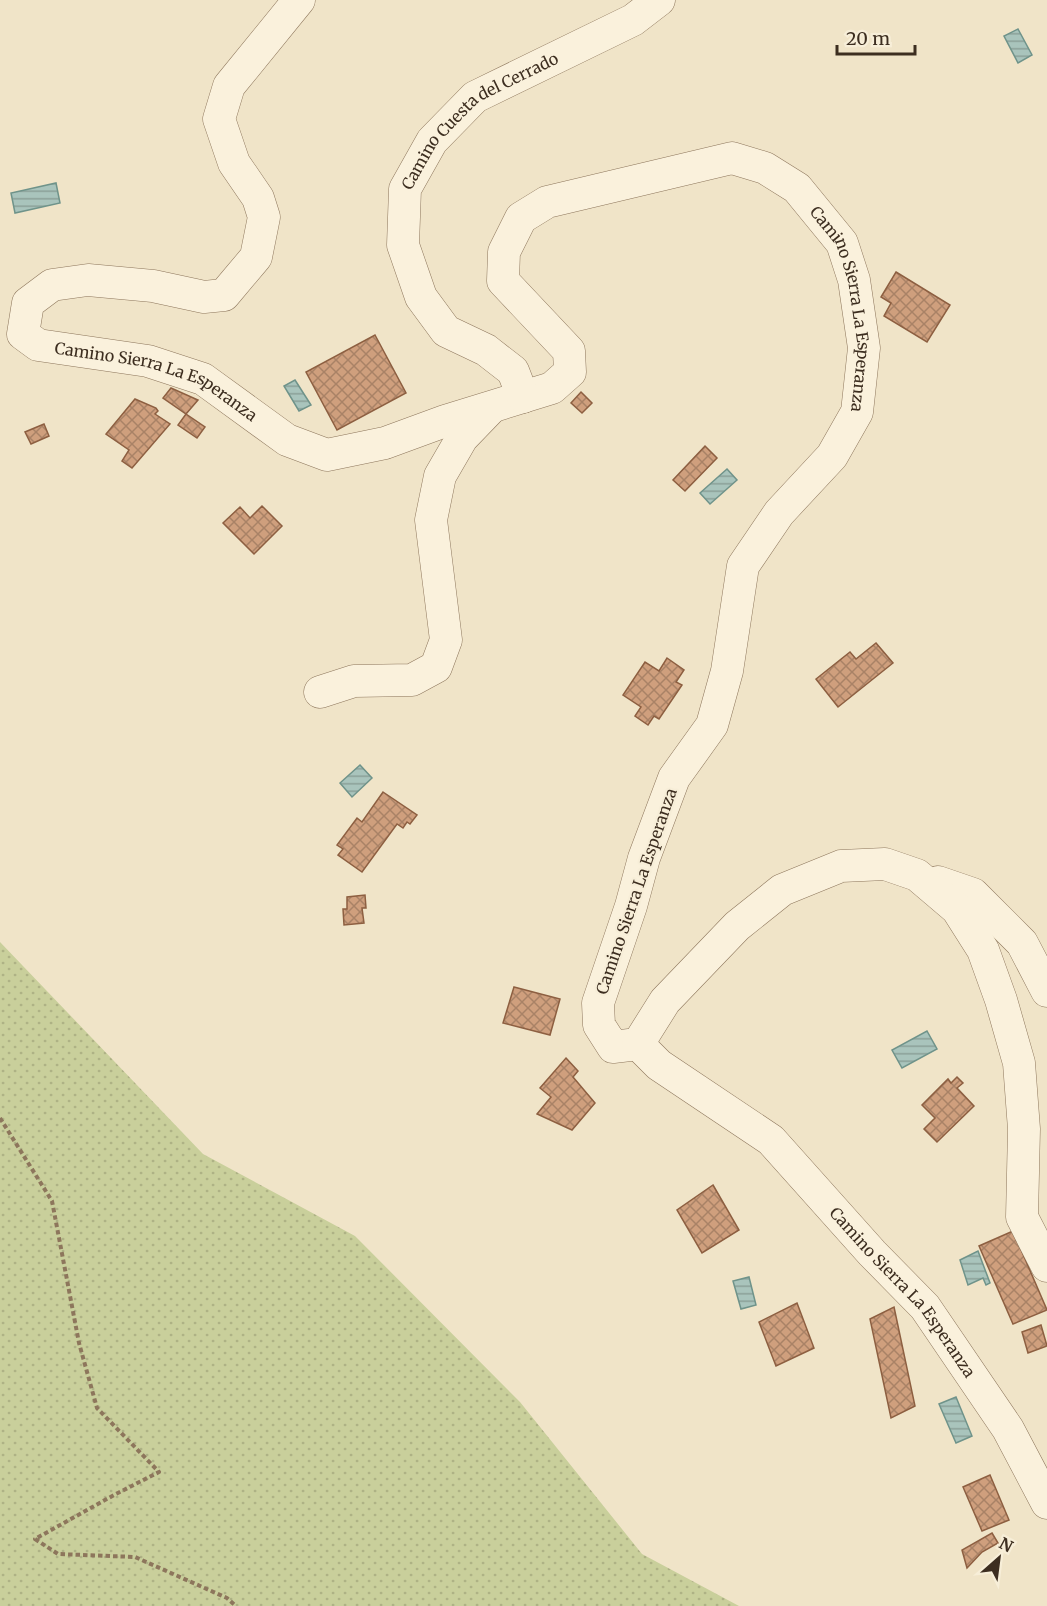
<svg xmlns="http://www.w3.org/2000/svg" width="1047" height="1606" font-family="Merriweather,serif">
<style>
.grass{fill:url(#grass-dots)}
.water{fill:url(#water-rules);stroke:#6f938a;stroke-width:1.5}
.building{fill:url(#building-cross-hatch);stroke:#8d5f41;stroke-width:1.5}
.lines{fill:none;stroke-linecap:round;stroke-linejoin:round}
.street-casing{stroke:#8d765c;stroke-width:33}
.path{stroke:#8d765c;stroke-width:4;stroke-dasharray:4.5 3;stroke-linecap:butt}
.street{stroke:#faf1dc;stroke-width:32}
.labels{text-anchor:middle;stroke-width:4.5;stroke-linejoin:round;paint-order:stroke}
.street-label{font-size:16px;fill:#3d2e20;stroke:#f7eed8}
</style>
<defs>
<pattern id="grass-dots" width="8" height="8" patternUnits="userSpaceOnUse" patternTransform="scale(1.5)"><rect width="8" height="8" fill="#c9cf9b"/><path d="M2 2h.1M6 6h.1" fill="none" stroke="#aeb285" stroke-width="1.8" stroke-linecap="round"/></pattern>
<pattern id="water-rules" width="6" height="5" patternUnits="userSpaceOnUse" patternTransform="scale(1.5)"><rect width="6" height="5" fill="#a9c4bc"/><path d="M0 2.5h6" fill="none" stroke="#8ba098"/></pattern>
<pattern id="building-cross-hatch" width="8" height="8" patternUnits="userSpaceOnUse" patternTransform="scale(1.5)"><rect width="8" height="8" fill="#cf9f7d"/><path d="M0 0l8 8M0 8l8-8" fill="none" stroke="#a98266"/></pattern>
</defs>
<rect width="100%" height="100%" fill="#f0e4c8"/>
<path class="grass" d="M0,942L203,1154L355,1236L520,1402L642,1554L739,1606H0Z"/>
<g class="water">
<path d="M1018,29L1032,55L1018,63L1004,36Z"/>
<path d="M56,183L60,203L15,213L11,193Z"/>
<path d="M295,380L311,405L299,411L284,386Z"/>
<path d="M727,469L737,480L710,504L700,493Z"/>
<path d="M360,765L372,778L352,797L340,783Z"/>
<path d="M927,1031L937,1049L902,1068L892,1050Z"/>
<path d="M978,1251L990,1283L986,1285L983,1278L968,1285L960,1260Z"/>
<path d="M749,1277L756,1305L741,1309L733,1281Z"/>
<path d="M956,1397L972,1436L956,1443L939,1404Z"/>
</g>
<g class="building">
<path d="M896,272L950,305L927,342L884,316L891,303L881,297Z"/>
<path d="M375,335L406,393L337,430L306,372Z"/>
<path d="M171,388L198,400L186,414L163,398Z"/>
<path d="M581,392L592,403L582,413L571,403Z"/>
<path d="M135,399L156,408L158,411L155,414L170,424L132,468L122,461L129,450L106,434Z"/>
<path d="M186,414L205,427L197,438L178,425Z"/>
<path d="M44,424L49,436L31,444L25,432Z"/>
<path d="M705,446L717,458L685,491L673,480Z"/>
<path d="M262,506L282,526L254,554L223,523L240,507L250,518Z"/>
<path d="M876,643L893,663L838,707L816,679L850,652L856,659Z"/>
<path d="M667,658L684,670L676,682L682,685L659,719L654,716L648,725L635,716L641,707L623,695L645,662L659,671Z"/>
<path d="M383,792L417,815L410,824L407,822L403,828L397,824L362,872L338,855L343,849L337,845L357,818L362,822Z"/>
<path d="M365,895L366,908H362L364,923L344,925L343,909H347V897Z"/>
<path d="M514,987L560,999L550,1035L503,1023Z"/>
<path d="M566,1058L578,1071L573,1077L595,1103L572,1130L537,1114L551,1097L540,1088Z"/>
<path d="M957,1077L963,1083L957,1088L974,1106L937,1142L924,1129L935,1118L922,1105L948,1079L951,1083Z"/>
<path d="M713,1185L739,1230L702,1253L677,1210Z"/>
<path d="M1013,1231L1047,1310L1013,1324L979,1246Z"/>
<path d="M797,1303L814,1348L776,1366L759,1322Z"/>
<path d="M894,1307L915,1406L891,1418L870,1319Z"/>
<path d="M1041,1325L1047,1346L1028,1353L1022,1332Z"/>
<path d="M990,1475L1009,1520L982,1531L963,1487Z"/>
<path d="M992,1533L998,1543L982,1552L967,1568L962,1550Z"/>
</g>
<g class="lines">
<g class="street-casing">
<g id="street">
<path id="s1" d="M299,0L229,86L219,119L234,163L258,198L264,217L256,257L224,295L204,297L153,286L88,280L52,285L28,303L23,334L38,345L148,361L203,379L287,440L327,455L385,443L445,421L552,388L570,372L569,351L503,281L504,252L521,218L547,202L732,158L765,168L797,188L842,243L854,280L864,348L857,412L832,456L779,513L743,566L727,671L712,725L674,778L644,858L631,906L598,1003L599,1025L613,1047L638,1044"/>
<path id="s2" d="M523,397L513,371L486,350L446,331L421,297L403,245L405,189L432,141L475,97L633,20L659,0"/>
<path d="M320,692L354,681L412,680L436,667L446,640L431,520L440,476L462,438L490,409"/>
<path d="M938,882L973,894L1022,943L1047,991"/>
<path d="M638,1044L665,1001L737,926L782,890L841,866L885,864L917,875L957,909L983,950L1001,1000L1019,1063L1024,1129L1022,1217L1047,1266"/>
<path id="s3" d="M638,1044L659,1065L771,1140L872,1253L925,1307L1008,1429L1047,1503"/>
</g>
</g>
<path class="path" d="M0,1118L52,1201L79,1343L97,1408L159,1472L114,1495L35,1539L58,1554L135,1557L227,1598L236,1606"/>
<use href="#street" class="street"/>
</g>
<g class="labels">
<g class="street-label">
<text dy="6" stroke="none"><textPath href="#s2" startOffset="364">Camino Cuesta del Cerrado</textPath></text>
<text dy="6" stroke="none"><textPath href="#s1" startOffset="1785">Camino Sierra La Esperanza</textPath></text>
<text dy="6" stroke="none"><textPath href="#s1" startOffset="724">Camino Sierra La Esperanza</textPath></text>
<text transform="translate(636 891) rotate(-71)" y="6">Camino Sierra La Esperanza</text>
<text dy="6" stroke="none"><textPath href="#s3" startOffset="366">Camino Sierra La Esperanza</textPath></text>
</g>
</g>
<g transform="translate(999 1558) rotate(28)" stroke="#f7eed8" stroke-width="4.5" paint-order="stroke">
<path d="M0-4.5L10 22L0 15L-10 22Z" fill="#3d2e20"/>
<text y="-9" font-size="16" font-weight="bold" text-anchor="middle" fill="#3d2e20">N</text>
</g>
<path d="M837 45v9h78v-9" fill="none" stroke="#3d2e20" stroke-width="3"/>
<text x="846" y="45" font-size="18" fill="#3d2e20" stroke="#f7eed8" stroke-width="4.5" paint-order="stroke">20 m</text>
</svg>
